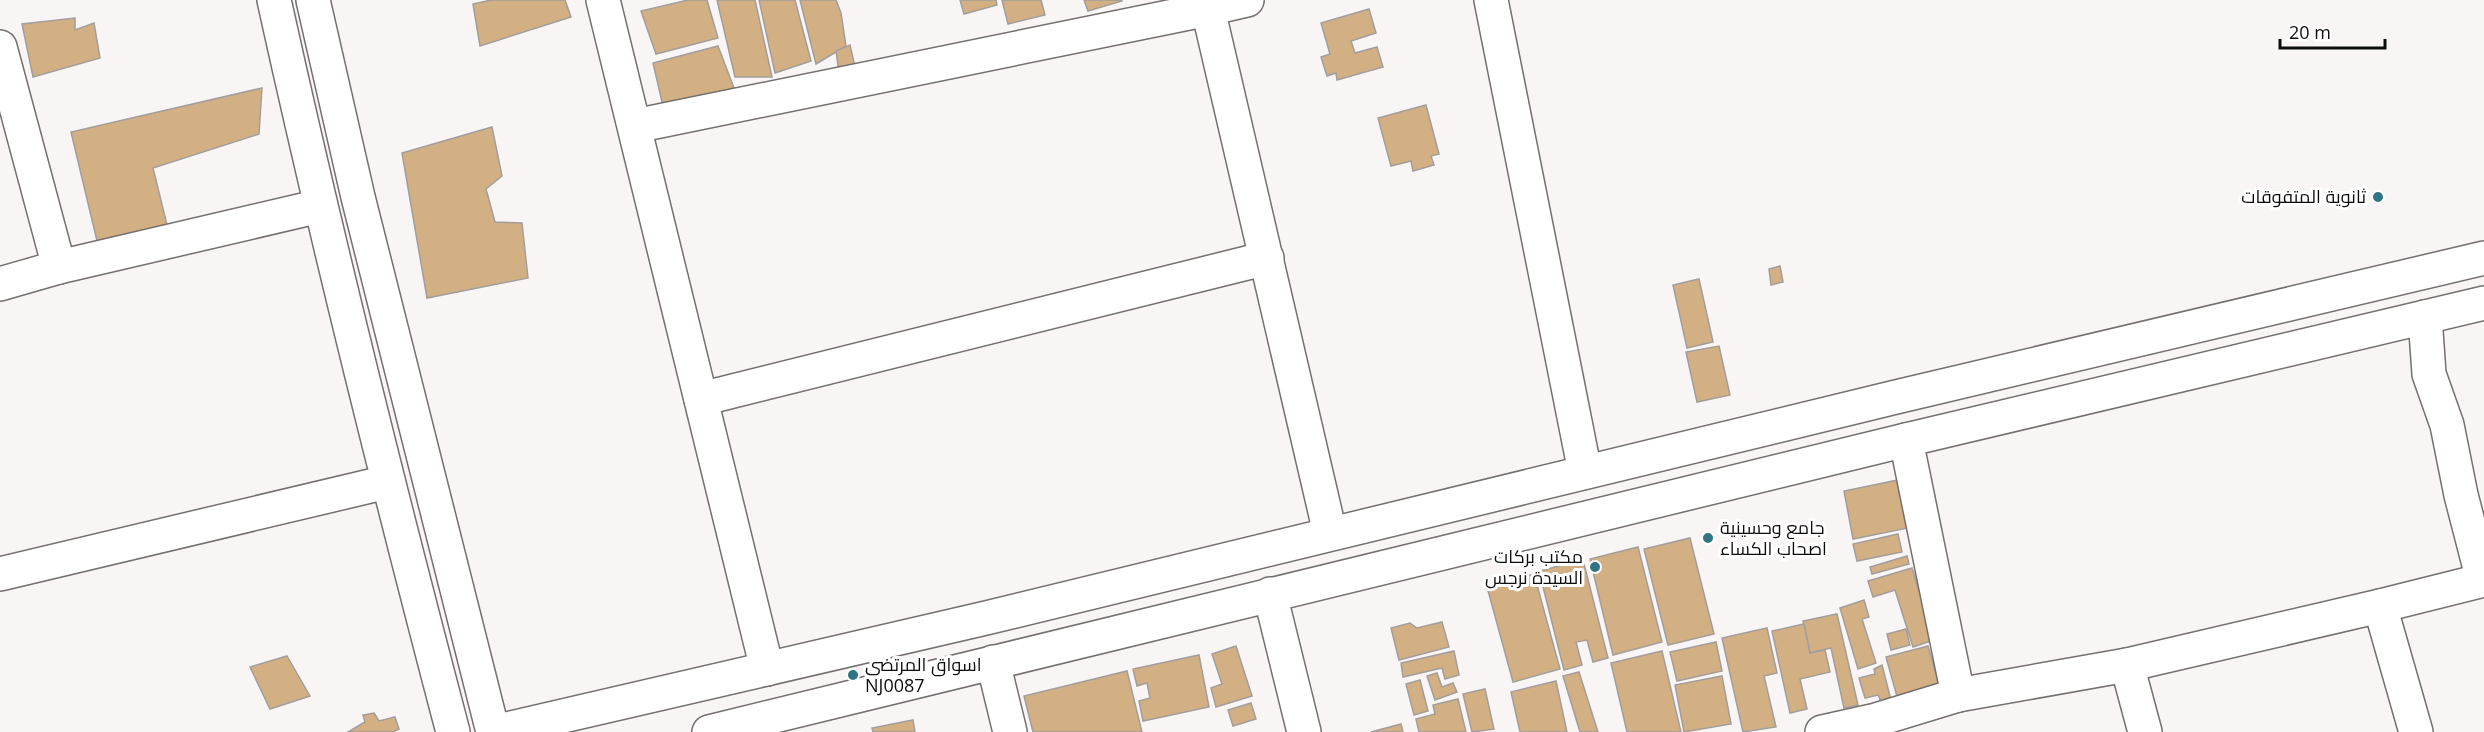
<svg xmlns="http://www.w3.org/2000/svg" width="2484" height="732" font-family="'Open Sans',Cairo,sans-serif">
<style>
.building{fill:#d3b083;stroke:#a19e9c;stroke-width:1.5}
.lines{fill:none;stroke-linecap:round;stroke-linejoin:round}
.minor-casing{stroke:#73706f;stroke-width:36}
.tertiary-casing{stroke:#73706f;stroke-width:36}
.minor{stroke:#fff;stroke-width:33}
.tertiary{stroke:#fff;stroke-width:33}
.poi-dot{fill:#307583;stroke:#fff;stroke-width:2}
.labels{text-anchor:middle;stroke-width:6;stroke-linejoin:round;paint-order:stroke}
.poi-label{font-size:18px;fill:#0e0d0d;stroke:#fff;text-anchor:end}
</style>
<rect width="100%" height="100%" fill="#f9f5f4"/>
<g class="building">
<path d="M491,0H565L571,17L480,46L473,4Z"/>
<path d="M688,0H707L718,38L656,54L641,11Z"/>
<path d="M717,0H755L772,77H735Z"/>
<path d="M759,0H795L811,61L775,73Z"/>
<path d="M800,0H836L841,13L846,46L816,64Z"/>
<path d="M960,0H996L997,5L964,14Z"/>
<path d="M1002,0H1041L1045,15L1008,24Z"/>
<path d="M1084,0H1121L1122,1L1088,11Z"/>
<path d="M1369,9L1376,33L1351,41L1355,53L1377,47L1383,67L1337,80L1336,73L1327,76L1321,57L1330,54L1321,23Z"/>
<path d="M75,18V30L94,23L100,58L33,77L22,24Z"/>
<path d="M850,45L856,71L839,73L836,51Z"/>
<path d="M718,46L734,88L663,106L653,63Z"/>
<path d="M262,88L259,134L153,168L167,225L98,245L71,132Z"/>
<path d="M1426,105L1439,154L1431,156L1434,165L1413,171L1411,161L1391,166L1378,118Z"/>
<path d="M492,127L502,176L486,189L495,222L522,223L528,278L427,298L402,153Z"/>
<path d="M1780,266L1783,282L1771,285L1769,269Z"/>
<path d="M1699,279L1713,342L1687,348L1673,285Z"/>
<path d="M1719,346L1730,395L1697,402L1686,352Z"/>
<path d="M1898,480L1908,528L1853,539L1844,491Z"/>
<path d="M1898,534L1902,552L1857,561L1853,544Z"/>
<path d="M1690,538L1714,634L1668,645L1644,549Z"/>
<path d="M1638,547L1662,642L1613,655L1590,559Z"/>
<path d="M1907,556L1909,564L1872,574L1870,567Z"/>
<path d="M1583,560L1608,658L1593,662L1587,640L1576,642L1582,665L1564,670L1539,571Z"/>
<path d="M1912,568L1934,640L1913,647L1895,590L1873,597L1868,581Z"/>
<path d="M1534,574L1560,669L1513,682L1487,587Z"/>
<path d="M1864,600L1869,617L1862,619L1876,663L1858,669L1840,608Z"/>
<path d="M1837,614L1858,705L1844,708L1831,648L1810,653L1803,621Z"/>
<path d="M1442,622L1449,647L1399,660L1391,628L1410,623L1417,628Z"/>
<path d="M1804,624L1810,653L1825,650L1830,672L1800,679L1807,709L1790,713L1772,631Z"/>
<path d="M1767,628L1777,673L1764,676L1776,727L1743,732L1722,638Z"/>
<path d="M1906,629L1910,645L1891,650L1887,634Z"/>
<path d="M1716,642L1722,671L1677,681L1670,652Z"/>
<path d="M1236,646L1252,696L1216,707L1211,688L1222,684L1212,654Z"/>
<path d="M1928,646L1940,688L1898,700L1886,657Z"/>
<path d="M1454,651L1459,675L1445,679L1442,668L1403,677L1401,663Z"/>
<path d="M1662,651L1681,732H1627L1611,663Z"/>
<path d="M1199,655L1209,707L1143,721L1139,701L1150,698L1147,683L1137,686L1133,669Z"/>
<path d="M287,656L310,696L270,709L250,667Z"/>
<path d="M1882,665L1892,704L1883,706L1878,695L1865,698L1859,678L1875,674L1874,669Z"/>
<path d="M1127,671L1142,732H1033L1024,696Z"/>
<path d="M1579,672L1598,732H1580L1563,676Z"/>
<path d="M1437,673L1442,687L1453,683L1457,692L1435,700L1427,676Z"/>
<path d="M1722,676L1731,724L1684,732L1675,685Z"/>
<path d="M1420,680L1428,711L1414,715L1406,684Z"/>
<path d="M1556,681L1567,732H1520L1511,692Z"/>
<path d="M1485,689L1494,729L1472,732L1463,694Z"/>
<path d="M1458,699L1466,732H1419L1416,719L1435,714L1433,705Z"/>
<path d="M1251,703L1256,719L1233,726L1228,710Z"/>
<path d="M374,713L379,721L395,717L399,729L393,732H348L365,722L363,715Z"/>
<path d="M913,720L915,732H873L872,728Z"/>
<path d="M1401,724L1403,732H1371Z"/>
</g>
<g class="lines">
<g class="minor-casing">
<g id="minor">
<path d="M603,0L767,669"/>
<path d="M1247,0L1208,9L1330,533"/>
<path d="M1491,0L1585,472"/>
<path d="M0,47L59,267"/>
<path d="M635,126L1208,9"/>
<path d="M0,284L59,267L320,206"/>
<path d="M2425,317L2429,374L2447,425L2461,495L2483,580"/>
<path d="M701,399L1267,258"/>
<path d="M1906,440L1958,695"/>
<path d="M0,574L387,482"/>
<path d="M1270,594L1304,732"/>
<path d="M2380,606L2416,732"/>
<path d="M993,662L1010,732"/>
<path d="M2127,665L2145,732"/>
<path d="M1822,732L1876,720L1958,695L2127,665L2380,606L2484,580"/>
</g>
</g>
<g class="tertiary-casing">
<g id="tertiary">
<path d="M274,0C328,245 389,489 453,732"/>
<path d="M313,0L358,197L493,732"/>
<path d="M494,732L986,618L1896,397L2484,258"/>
<path d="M709,732L1906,440L2484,303"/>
</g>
</g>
<use href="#minor" class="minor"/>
<use href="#tertiary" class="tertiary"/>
</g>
<g class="poi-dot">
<circle cx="2378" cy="197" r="6"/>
<circle cx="1708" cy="538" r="6"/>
<circle cx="1595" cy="567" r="6"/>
<circle cx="853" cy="675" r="6"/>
</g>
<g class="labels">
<g class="poi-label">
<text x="2366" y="203">ثانوية المتفوقات</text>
<text x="1720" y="534" text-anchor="start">جامع وحسينية<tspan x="1720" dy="21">اصحاب الكساء</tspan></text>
<text x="1583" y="563">مكتب بركات<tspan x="1583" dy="21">السيدة نرجس</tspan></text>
<text x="865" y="671" text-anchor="start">اسواق المرتضى<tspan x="865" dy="21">NJ0087</tspan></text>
</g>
</g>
<path d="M2280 39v9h105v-9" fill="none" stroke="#0e0d0d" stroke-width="3"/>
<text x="2289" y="39" font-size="18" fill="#0e0d0d" stroke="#ffffff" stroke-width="4.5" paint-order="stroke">20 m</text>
</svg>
